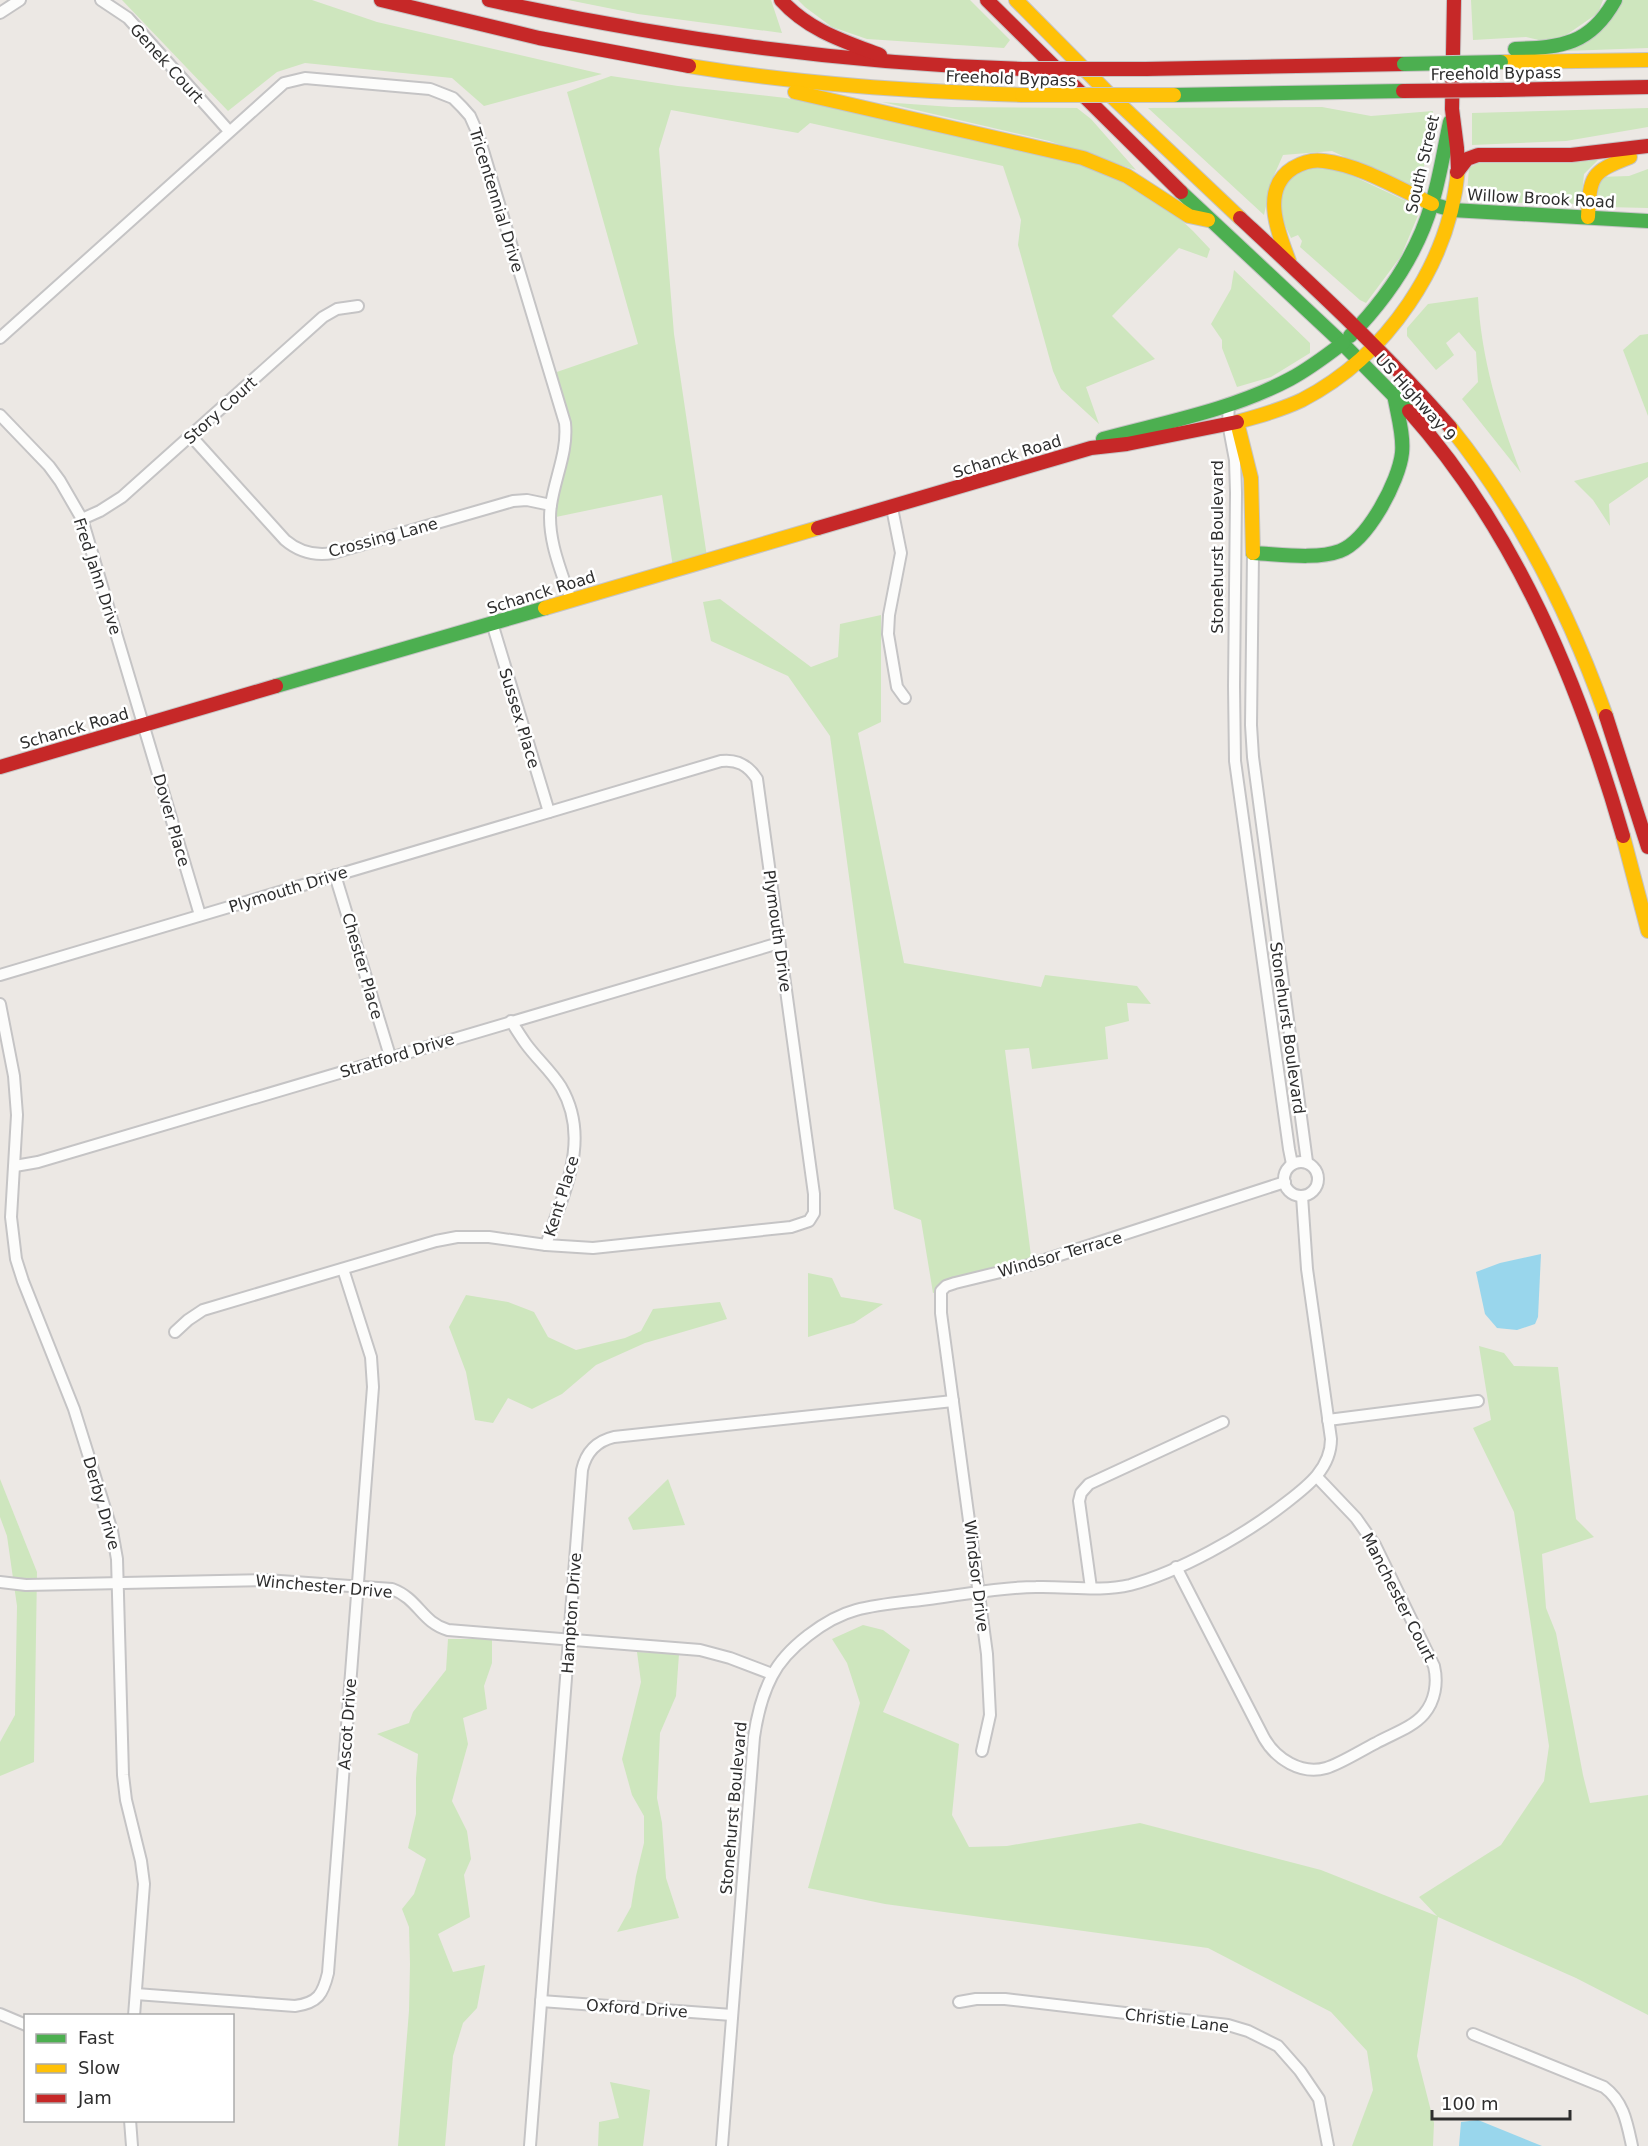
<svg xmlns="http://www.w3.org/2000/svg" width="1648" height="2146" font-family="'DejaVu Sans',sans-serif">
<style>
.green{fill:#cee6be}
.water{fill:#99d6ec}
.lines{fill:none;stroke-linecap:round;stroke-linejoin:round}
.street-casing{stroke:#c5c4c5;stroke-width:14}
.fast-casing{stroke:#c5c4c5;stroke-width:16}
.slow-casing{stroke:#c5c4c5;stroke-width:16}
.jam-casing{stroke:#c5c4c5;stroke-width:16}
.street{stroke:#fcfcfb;stroke-width:10}
.fast{stroke:#4caf50;stroke-width:14}
.slow{stroke:#ffc107;stroke-width:14}
.jam{stroke:#c62828;stroke-width:14}
.fast-bridge-casing{stroke:#c6c5c4;stroke-width:16;stroke-linecap:butt}
.slow-bridge-casing{stroke:#c6c5c4;stroke-width:16;stroke-linecap:butt}
.jam-bridge-casing{stroke:#c6c5c4;stroke-width:16;stroke-linecap:butt}
.fast-bridge{stroke:#4caf50;stroke-width:14}
.slow-bridge{stroke:#ffc107;stroke-width:14}
.jam-bridge{stroke:#c62828;stroke-width:14}
.labels{text-anchor:middle;stroke-width:5;stroke-linejoin:round;paint-order:stroke}
.street-label{font-size:16px;fill:#2e2e2e;stroke:#fff}
</style>
<rect width="100%" height="100%" fill="#ece8e4"/>
<g class="green">
<path d="M122,0H312L377,22L602,74L484,106L452,78L305,63L277,72L228,111Z"/>
<path d="M568,0H771L782,33L638,14Z"/>
<path d="M798,0H970L1010,40L1004,48L867,39L832,27L805,7Z"/>
<path d="M1471,0H1603L1598,13L1562,38L1543,41L1526,37L1473,40Z"/>
<path d="M1620,0H1648V48L1566,51Z"/>
<path d="M611,76L678,86L786,98L913,123L1102,169L1162,202L1193,231L1210,249L1207,258L1179,248L1112,316L1155,359L1086,387L1099,424L1061,389L1053,371L1018,245L1021,220L1003,166L810,123L798,133L671,110L659,149L674,334L707,557L673,567L662,495L551,518L566,437L551,374L638,344L567,92Z"/>
<path d="M882,102L952,107L1077,108L1091,119L1136,170L1049,141Z"/>
<path d="M1322,107L1371,116L1433,111L1420,192L1332,151L1283,155L1272,180L1264,215L1148,108Z"/>
<path d="M1648,108V127L1566,141L1472,145V113Z"/>
<path d="M1599,159L1584,174L1581,204L1479,202L1467,194L1469,168L1482,161Z"/>
<path d="M1329,165L1417,206L1419,213L1401,256L1366,303L1360,300L1300,247L1302,241L1298,235L1291,238C1277,208 1273,202 1291,173Z"/>
<path d="M1648,169V208L1606,207L1598,195V177L1629,176Z"/>
<path d="M1234,270L1310,343V353L1271,377L1237,387L1222,348V340L1211,324L1231,289Z"/>
<path d="M1478,297C1481,358 1499,417 1521,473L1462,399L1478,382L1476,352L1459,332L1446,343L1454,355L1436,370L1407,336V328L1428,304Z"/>
<path d="M1648,334V416L1623,350L1640,335Z"/>
<path d="M1648,462V477L1609,504L1610,526L1593,500L1574,481Z"/>
<path d="M720,599L811,667L838,657L840,624L881,615V722L858,733L904,963L1041,987L1045,975L1137,986L1151,1004L1127,1003L1129,1021L1105,1027L1108,1059L1032,1069L1029,1048L1005,1050L1032,1264L933,1293L921,1220L894,1209L830,736L788,676L711,641L703,602Z"/>
<path d="M808,1273L832,1278L841,1297L883,1304L854,1323L808,1337Z"/>
<path d="M466,1295L508,1302L534,1312L548,1337L576,1350L625,1338L641,1331L653,1309L720,1302L727,1319L645,1343L596,1365L562,1394L532,1409L508,1398L493,1423L475,1420L466,1372L449,1327Z"/>
<path d="M1479,1346L1504,1353L1514,1366L1558,1367L1576,1519L1594,1537L1542,1554L1546,1608L1556,1633L1583,1775L1590,1803L1648,1795V2015L1576,1978L1438,1917L1417,2056L1434,2123L1433,2146H1352L1373,2090L1367,2051L1331,2012L1208,1948L885,1904L808,1888L860,1703L847,1663L832,1639L863,1625L883,1630L910,1650L883,1712L959,1744L952,1815L969,1847L1007,1846L1140,1823L1321,1870L1437,1916L1419,1897L1501,1845L1544,1781L1549,1746L1514,1512L1473,1428L1491,1420Z"/>
<path d="M0,1479L37,1572L34,1762L0,1776V1742L15,1715L17,1606L7,1536L0,1517Z"/>
<path d="M668,1479L685,1525L633,1530L628,1518Z"/>
<path d="M448,1639H492V1663L484,1686L487,1709L463,1718L468,1744L452,1801L467,1831L471,1859L464,1875L470,1917L438,1934L453,1972L485,1965L477,2008L463,2023L453,2056L445,2146H398L409,2011L410,1964L409,1927L402,1909L414,1894L426,1859L408,1848L416,1814V1778L418,1754L377,1734L409,1723L413,1712L446,1670Z"/>
<path d="M637,1652L679,1654L676,1696L660,1733L657,1798L662,1823L666,1878L679,1918L617,1932L631,1907L636,1876L644,1843V1816L632,1795L622,1759L641,1682Z"/>
<path d="M610,2082L650,2090L643,2146H598L599,2122L619,2118Z"/>
</g>
<g class="water">
<path d="M1541,1254L1538,1317L1535,1324L1517,1330L1497,1328L1485,1314L1476,1272L1500,1263Z"/>
<path d="M1478,2120L1542,2146H1459L1461,2122Z"/>
</g>
<g class="lines">
<g class="street-casing">
<g id="street">
<path d="M101,0L128,18L229,131"/>
<path d="M0,13L20,0"/>
<path d="M0,338L284,83L305,78L430,89L453,98L462,107L470,116L478,134L565,423C568,452 555,477 551,505C546,536 561,571 571,600"/>
<path d="M1229,404L1228,423L1235,460L1236,493L1234,686L1235,761L1289,1149L1292,1164"/>
<path d="M0,415L49,466L60,481L82,519L200,915"/>
<path d="M191,436L285,540C299,552 315,556 333,553L513,501L527,500L551,505"/>
<path d="M892,508L901,553L889,615L888,634L897,687L905,698"/>
<path d="M82,519L100,511L122,497L323,317L337,309L358,306"/>
<path d="M1253,553L1251,725L1253,757L1307,1162"/>
<path d="M492,623L549,812"/>
<path d="M335,875L390,1056"/>
<path d="M0,975L721,761C737,759 748,765 757,779L814,1194V1213L809,1221L791,1227L593,1248L546,1245L489,1237H457L436,1241L203,1310L188,1320L175,1332"/>
<path d="M0,1004L14,1076L17,1115L11,1217L16,1259L23,1281L74,1409L112,1531L117,1559L123,1775L126,1800L141,1861L144,1884L134,2016"/>
<path d="M511,1021C516,1029 521,1037 526,1044C537,1059 551,1071 561,1087C592,1140 563,1193 546,1245"/>
<circle cx="1301" cy="1179" r="17"/>
<path d="M15,1166L38,1162L779,943"/>
<path d="M1328,1420L1478,1401"/>
<path d="M1176,1567L1264,1738C1276,1759 1301,1775 1326,1768C1340,1764 1362,1750 1376,1743C1392,1734 1412,1728 1424,1714C1435,1701 1438,1683 1434,1666L1375,1545L1356,1518L1317,1477"/>
<path d="M0,1582L26,1585L266,1580L392,1589C419,1599 421,1622 448,1630L700,1650L730,1658L772,1674"/>
<path d="M1091,1588L1079,1501L1081,1493L1089,1484L1223,1422"/>
<path d="M982,1751L990,1715L987,1654L941,1313V1291L946,1286L955,1283L1029,1265L1285,1182"/>
<path d="M136,1994L295,2006C318,2003 323,1994 328,1973L373,1387L371,1357L343,1269"/>
<path d="M541,2001L732,2015"/>
<path d="M959,2002L976,1999H1005L1228,2025L1248,2031L1278,2046L1300,2071L1319,2099L1328,2146"/>
<path d="M0,2014L26,2025"/>
<path d="M1473,2034L1604,2087C1624,2102 1627,2123 1632,2146"/>
<path d="M130,2120L132,2146"/>
<path d="M530,2146L582,1470C586,1452 597,1441 614,1437L953,1401"/>
<path d="M722,2146L754,1737C757,1716 762,1695 772,1676C786,1648 826,1618 856,1610C882,1603 910,1602 936,1598C969,1594 1002,1587 1036,1587C1067,1586 1100,1592 1130,1585C1179,1572 1243,1536 1283,1505C1305,1488 1331,1470 1331,1439L1307,1269L1302,1196"/>
</g>
</g>
<g class="fast-casing">
<g id="fast">
<path d="M1515,49C1562,47 1590,45 1615,0"/>
<path d="M1174,95L1403,91"/>
<path d="M1181,192L1339,340L1409,411"/>
<path d="M1432,204L1452,210L1648,221"/>
<path d="M1350,336C1387,298 1417,255 1432,203C1440,177 1444,149 1450,122"/>
<path d="M1103,439C1166,422 1232,410 1290,379C1309,369 1326,356 1343,343"/>
<path d="M1253,553C1278,554 1316,560 1340,551C1368,540 1399,481 1402,453C1404,434 1397,413 1394,394"/>
<path d="M276,686L545,608"/>
</g>
</g>
<g class="slow-casing">
<g id="slow">
<path d="M1016,0L1109,94L1240,218"/>
<path d="M1501,62L1648,60"/>
<path d="M689,66C799,84 910,91 1022,95"/>
<path d="M795,92L1083,158L1127,176L1189,216L1208,220"/>
<path d="M1588,217C1590,175 1591,172 1630,157"/>
<path d="M1289,261C1278,232 1260,189 1293,168C1303,162 1313,159 1324,161C1360,165 1399,189 1432,204"/>
<path d="M1450,427C1519,513 1569,612 1606,716"/>
<path d="M1253,553L1251,478L1237,422C1259,416 1281,410 1302,400C1387,356 1450,264 1458,169"/>
<path d="M545,608L818,528"/>
<path d="M1623,836L1648,931"/>
</g>
</g>
<g class="jam-casing">
<g id="jam">
<path d="M381,0L539,38L689,66"/>
<path d="M489,0C668,39 838,63 1022,69"/>
<path d="M781,0C808,30 843,41 880,55"/>
<path d="M987,0L1181,192"/>
<path d="M1454,0L1452,109L1457,148L1458,169"/>
<path d="M1146,69L1404,64"/>
<path d="M1499,90L1648,87"/>
<path d="M1457,172L1467,159L1478,155H1571L1648,146"/>
<path d="M1240,218C1312,285 1385,352 1450,427"/>
<path d="M1409,411C1516,531 1579,683 1623,836"/>
<path d="M818,528L1091,448L1127,444L1237,422"/>
<path d="M1606,716L1648,847"/>
<path d="M0,767L276,686"/>
</g>
</g>
<use href="#street" class="street"/>
<use href="#fast" class="fast"/>
<use href="#slow" class="slow"/>
<use href="#jam" class="jam"/>
<g class="fast-bridge-casing">
<path id="fast-bridge" d="M1404,64L1501,62"/>
</g>
<g class="slow-bridge-casing">
<path id="slow-bridge" d="M1022,95H1174"/>
</g>
<g class="jam-bridge-casing">
<g id="jam-bridge">
<path d="M1022,69H1146"/>
<path d="M1403,91L1499,90"/>
</g>
</g>
<use href="#fast-bridge" class="fast-bridge"/>
<use href="#slow-bridge" class="slow-bridge"/>
<use href="#jam-bridge" class="jam-bridge"/>
</g>
<g class="labels">
<g class="street-label">
<text transform="translate(167 63) rotate(48)" y="6">Genek Court</text>
<text transform="translate(1496 73) rotate(-1)" y="6">Freehold Bypass</text>
<text transform="translate(1011 78) rotate(2)" y="6">Freehold Bypass</text>
<text transform="translate(1422 164) rotate(-77)" y="6">South Street</text>
<text transform="translate(1541 198) rotate(3)" y="6">Willow Brook Road</text>
<text transform="translate(497 200) rotate(73)" y="6">Tricentennial Drive</text>
<text transform="translate(1416 397) rotate(48)" y="6">US Highway 9</text>
<text transform="translate(220 410) rotate(-42)" y="6">Story Court</text>
<text transform="translate(1007 456) rotate(-17)" y="6">Schanck Road</text>
<text transform="translate(383 537) rotate(-15)" y="6">Crossing Lane</text>
<text transform="translate(1217 547) rotate(-90)" y="6">Stonehurst Boulevard</text>
<text transform="translate(98 576) rotate(72)" y="6">Fred Jahn Drive</text>
<text transform="translate(541 592) rotate(-17)" y="6">Schanck Road</text>
<text transform="translate(520 718) rotate(73)" y="6">Sussex Place</text>
<text transform="translate(74 728) rotate(-16)" y="6">Schanck Road</text>
<text transform="translate(172 820) rotate(74)" y="6">Dover Place</text>
<text transform="translate(288 889) rotate(-17)" y="6">Plymouth Drive</text>
<text transform="translate(778 931) rotate(82)" y="6">Plymouth Drive</text>
<text transform="translate(363 966) rotate(74)" y="6">Chester Place</text>
<text transform="translate(1288 1028) rotate(82)" y="6">Stonehurst Boulevard</text>
<text transform="translate(397 1055) rotate(-17)" y="6">Stratford Drive</text>
<text transform="translate(561 1196) rotate(-73)" y="6">Kent Place</text>
<text transform="translate(1060 1254) rotate(-16)" y="6">Windsor Terrace</text>
<text transform="translate(102 1503) rotate(74)" y="6">Derby Drive</text>
<text transform="translate(977 1576) rotate(83)" y="6">Windsor Drive</text>
<text transform="translate(324 1586) rotate(5)" y="6">Winchester Drive</text>
<text transform="translate(1399 1597) rotate(63)" y="6">Manchester Court</text>
<text transform="translate(571 1613) rotate(-86)" y="6">Hampton Drive</text>
<text transform="translate(347 1724) rotate(-86)" y="6">Ascot Drive</text>
<text transform="translate(733 1808) rotate(-85)" y="6">Stonehurst Boulevard</text>
<text transform="translate(637 2008) rotate(4)" y="6">Oxford Drive</text>
<text transform="translate(1177 2020) rotate(7)" y="6">Christie Lane</text>
</g>
</g>
<rect x="24" y="2014" width="210" height="108" fill="#ffffff" stroke="#ababab" stroke-width="1.5"/>
<rect x="36" y="2034" width="30" height="9" fill="#4caf50" stroke="#ababab" stroke-width="1.5"/>
<text x="78" y="2044" font-size="18" fill="#2e2e2e">Fast</text>
<rect x="36" y="2064" width="30" height="9" fill="#ffc107" stroke="#ababab" stroke-width="1.5"/>
<text x="78" y="2074" font-size="18" fill="#2e2e2e">Slow</text>
<rect x="36" y="2094" width="30" height="9" fill="#c62828" stroke="#ababab" stroke-width="1.5"/>
<text x="78" y="2104" font-size="18" fill="#2e2e2e">Jam</text>
<path d="M1432 2110v9h138v-9" fill="none" stroke="#2e2e2e" stroke-width="3"/>
<text x="1441" y="2110" font-size="18" fill="#2e2e2e" stroke="#ffffff" stroke-width="4.5" paint-order="stroke">100 m</text>
</svg>
